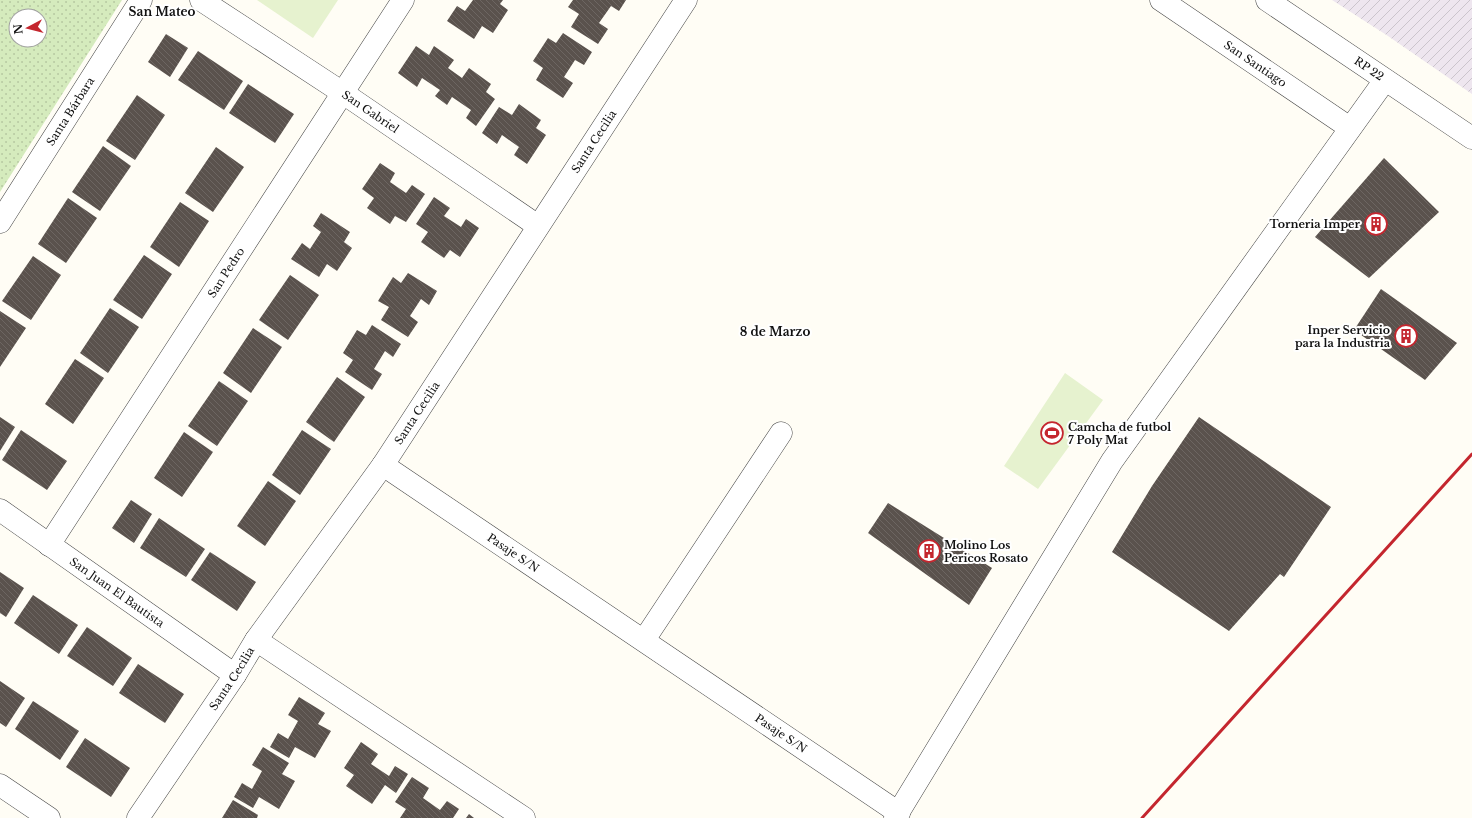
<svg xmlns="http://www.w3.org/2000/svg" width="1472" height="818" font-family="'Libre Baskerville',serif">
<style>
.industrial{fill:url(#industrial-furrows)}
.park{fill:url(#park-dots);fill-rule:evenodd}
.pitch{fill:#e6f2cf}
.building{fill:url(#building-back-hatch)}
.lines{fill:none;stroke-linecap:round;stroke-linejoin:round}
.minor-casing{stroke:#444;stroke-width:23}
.minor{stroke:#fff;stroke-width:22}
.rail{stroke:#c4262e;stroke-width:3}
.labels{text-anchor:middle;stroke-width:4;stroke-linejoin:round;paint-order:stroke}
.street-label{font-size:11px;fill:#111;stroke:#fff}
.poi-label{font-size:11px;font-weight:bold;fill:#111;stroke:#fff;text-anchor:end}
.neighbourhood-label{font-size:12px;font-weight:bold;fill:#111;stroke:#fff}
</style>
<defs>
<pattern id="industrial-furrows" width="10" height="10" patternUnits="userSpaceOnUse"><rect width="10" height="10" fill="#eee6ef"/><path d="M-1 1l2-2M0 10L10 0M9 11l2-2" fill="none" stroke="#cbc4cc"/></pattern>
<pattern id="park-dots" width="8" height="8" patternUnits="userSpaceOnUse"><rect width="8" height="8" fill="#d5ebbd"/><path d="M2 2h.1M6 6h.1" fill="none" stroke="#b6c8a1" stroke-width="1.8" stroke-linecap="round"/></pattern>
<pattern id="building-back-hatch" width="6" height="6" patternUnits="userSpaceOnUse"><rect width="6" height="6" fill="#5a524d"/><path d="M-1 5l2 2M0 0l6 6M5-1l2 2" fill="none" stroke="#6d6662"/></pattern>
</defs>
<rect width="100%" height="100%" fill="#fffdf5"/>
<path class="industrial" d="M1332,0H1472V94L1388,36Z"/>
<path class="park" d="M0,0H122L0,192ZM16,16H40V40H16Z"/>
<g class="pitch">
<path d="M257,0H338L313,38Z"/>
<path d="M1065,373L1103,400L1038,489L1004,466Z"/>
</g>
<g class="building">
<path d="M473,0H503L500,4L508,10L493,33L482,26L474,39L447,21L457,6L465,11Z"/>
<path d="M573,0H626L619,11L611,6L599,23L608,29L598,44L571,27L579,14L568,7Z"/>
<path d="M563,33L592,52L584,65L575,60L564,77L573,83L563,98L536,80L543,68L533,61L548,38L556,43Z"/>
<path d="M166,34L188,48L170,77L148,62Z"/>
<path d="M416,46L429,55L434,46L454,60L448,68L462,78L469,68L491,84L486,92L495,99L476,126L466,118L471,110L452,97L447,105L435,96L440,90L422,78L417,87L398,73Z"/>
<path d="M198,51L243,81L224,110L178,80Z"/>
<path d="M248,84L294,114L275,143L229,113Z"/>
<path d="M137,95L165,115L135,160L106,141Z"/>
<path d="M519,104L541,120L536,128L546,135L527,164L514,155L519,147L502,135L497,144L482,133L499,107L512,115Z"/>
<path d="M103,146L131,166L100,211L72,192Z"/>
<path d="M216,147L244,167L213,212L185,193Z"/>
<path d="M1384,158L1439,212L1369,278L1315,237Z"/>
<path d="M380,163L395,173L390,182L406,193L412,185L425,194L406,222L395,216L390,224L367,208L374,198L362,189Z"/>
<path d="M434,197L450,208L444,216L461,227L466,219L479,228L460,257L450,250L444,258L421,242L428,232L416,224Z"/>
<path d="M68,198L97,218L66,263L38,244Z"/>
<path d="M180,202L209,221L179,267L150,247Z"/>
<path d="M321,213L350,232L344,242L352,248L337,271L327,264L319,277L291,259L302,243L310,249L321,232L313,226Z"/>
<path d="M144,255L172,274L142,319L113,300Z"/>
<path d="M33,256L61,275L31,320L2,301Z"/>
<path d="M408,273L437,291L429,305L421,299L410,316L418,322L408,337L381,320L389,307L378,301L393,277L401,283Z"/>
<path d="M290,275L319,295L288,340L259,320Z"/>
<path d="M1381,289L1457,343L1425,380L1354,330Z"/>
<path d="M110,308L139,327L108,373L80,353Z"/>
<path d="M0,311L26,328L0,367Z"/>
<path d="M372,325L401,344L393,357L385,351L374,369L382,374L372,390L345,372L353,360L343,353L357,330L366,335Z"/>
<path d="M253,328L282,347L251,393L223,373Z"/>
<path d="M75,359L104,378L73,424L45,404Z"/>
<path d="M337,377L365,397L334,442L306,422Z"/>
<path d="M219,381L248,401L217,446L188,426Z"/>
<path d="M0,417L15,427L0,451Z"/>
<path d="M1199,417L1331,507L1284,577L1280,574L1229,631L1112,552L1152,486Z"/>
<path d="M21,430L67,461L47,490L2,460Z"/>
<path d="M302,430L331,449L300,495L272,475Z"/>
<path d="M184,432L213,452L182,497L154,478Z"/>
<path d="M268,481L296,501L265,546L237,526Z"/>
<path d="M131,500L152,514L134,543L112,528Z"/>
<path d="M888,503L992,568L969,605L868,533Z"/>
<path d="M159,518L205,549L186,577L140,548Z"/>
<path d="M210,552L256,582L237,611L191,580Z"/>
<path d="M0,572L24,588L6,617L0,613Z"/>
<path d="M33,595L78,625L59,654L14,623Z"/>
<path d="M87,627L132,658L113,686L67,656Z"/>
<path d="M138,664L184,694L165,723L119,693Z"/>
<path d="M0,681L25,698L6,727L0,723Z"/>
<path d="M299,697L325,713L318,724L331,731L315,758L295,747L289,758L270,747L278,733L288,739L298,721L288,715Z"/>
<path d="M33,701L79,731L60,760L15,729Z"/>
<path d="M85,738L130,768L111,797L66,767Z"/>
<path d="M361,742L378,754L371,764L389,776L395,766L408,774L396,793L385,785L372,804L346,786L354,775L344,768Z"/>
<path d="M263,747L289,763L282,774L295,781L279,809L259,797L253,808L234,797L242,783L252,789L262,771L252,765Z"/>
<path d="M412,777L429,788L423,798L440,810L447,801L459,809L453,818H400L406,809L395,802Z"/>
<path d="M233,800L258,815L257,818H222Z"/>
<path d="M469,814L474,818H466Z"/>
</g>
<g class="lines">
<g class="minor-casing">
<g id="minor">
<path id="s1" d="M201,0L343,93L538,226"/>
<path id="s2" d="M1161,0L1350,128"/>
<path id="s3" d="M1267,0L1472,138"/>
<path id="s4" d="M0,222L141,0"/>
<path id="s5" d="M383,465L899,813"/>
<path id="s6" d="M0,510L235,675"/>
<path id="s7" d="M49,545L403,0"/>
<path d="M256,640L524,818"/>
<path d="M644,640L781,433"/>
<path d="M0,785L49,818"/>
<path id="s8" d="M138,818L235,675L256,640L383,465L686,0"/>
<path d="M895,818L1112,461L1385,80"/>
</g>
</g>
<use href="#minor" class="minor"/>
<path class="rail" d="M1142,818L1472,454"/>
</g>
<defs>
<g id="building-ring" transform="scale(1.15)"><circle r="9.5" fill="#fff" stroke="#c4262e" stroke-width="1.5"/><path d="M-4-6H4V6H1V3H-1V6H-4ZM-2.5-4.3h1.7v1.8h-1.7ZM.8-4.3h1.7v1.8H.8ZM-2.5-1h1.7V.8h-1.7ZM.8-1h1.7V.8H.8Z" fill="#c4262e"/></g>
<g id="stadium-ring" transform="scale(1.15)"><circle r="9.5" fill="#fff" stroke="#c4262e" stroke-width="1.5"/><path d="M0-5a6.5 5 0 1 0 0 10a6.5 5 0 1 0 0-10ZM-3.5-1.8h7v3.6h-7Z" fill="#c4262e"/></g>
</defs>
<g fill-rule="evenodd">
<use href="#building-ring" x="1376" y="224"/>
<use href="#building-ring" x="1406" y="336"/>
<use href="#stadium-ring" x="1052" y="433"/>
<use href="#building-ring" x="929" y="551"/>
</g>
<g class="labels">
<g class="street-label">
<text dy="4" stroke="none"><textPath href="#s2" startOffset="114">San Santiago</textPath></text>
<text dy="4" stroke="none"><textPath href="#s3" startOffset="123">RP 22</textPath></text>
<text dy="4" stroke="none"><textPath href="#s4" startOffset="131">Santa Bárbara</textPath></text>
<text dy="4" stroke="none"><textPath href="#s1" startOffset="203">San Gabriel</textPath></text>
<text dy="4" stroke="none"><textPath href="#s8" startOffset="816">Santa Cecilia</textPath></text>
<text dy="4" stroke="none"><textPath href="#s7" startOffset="325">San Pedro</textPath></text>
<text dy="4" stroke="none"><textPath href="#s8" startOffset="492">Santa Cecilia</textPath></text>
<text dy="4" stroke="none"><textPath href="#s5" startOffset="157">Pasaje S/N</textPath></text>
<text dy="4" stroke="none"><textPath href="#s6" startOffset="143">San Juan El Bautista</textPath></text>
<text dy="4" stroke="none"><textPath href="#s8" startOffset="168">Santa Cecilia</textPath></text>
<text dy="4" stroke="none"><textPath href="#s5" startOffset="480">Pasaje S/N</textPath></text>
</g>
<g class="poi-label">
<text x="1360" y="228">Torneria Imper</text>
<text x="1390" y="334">Inper Servicio<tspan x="1390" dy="13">para la Industria</tspan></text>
<text x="1068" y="431" text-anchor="start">Camcha de futbol<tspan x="1068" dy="13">7 Poly Mat</tspan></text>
<text x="944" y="549" text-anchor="start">Molino Los<tspan x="944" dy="13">Pericos Rosato</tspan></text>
</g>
<g class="neighbourhood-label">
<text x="162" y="16">San Mateo</text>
<text x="775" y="336">8 de Marzo</text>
</g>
</g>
<g transform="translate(28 28) rotate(263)"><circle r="19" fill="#ffffff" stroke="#a0a0a0"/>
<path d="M0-3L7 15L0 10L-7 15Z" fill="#c4262e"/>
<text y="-6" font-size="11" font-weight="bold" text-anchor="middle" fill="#111111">N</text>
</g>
</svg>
